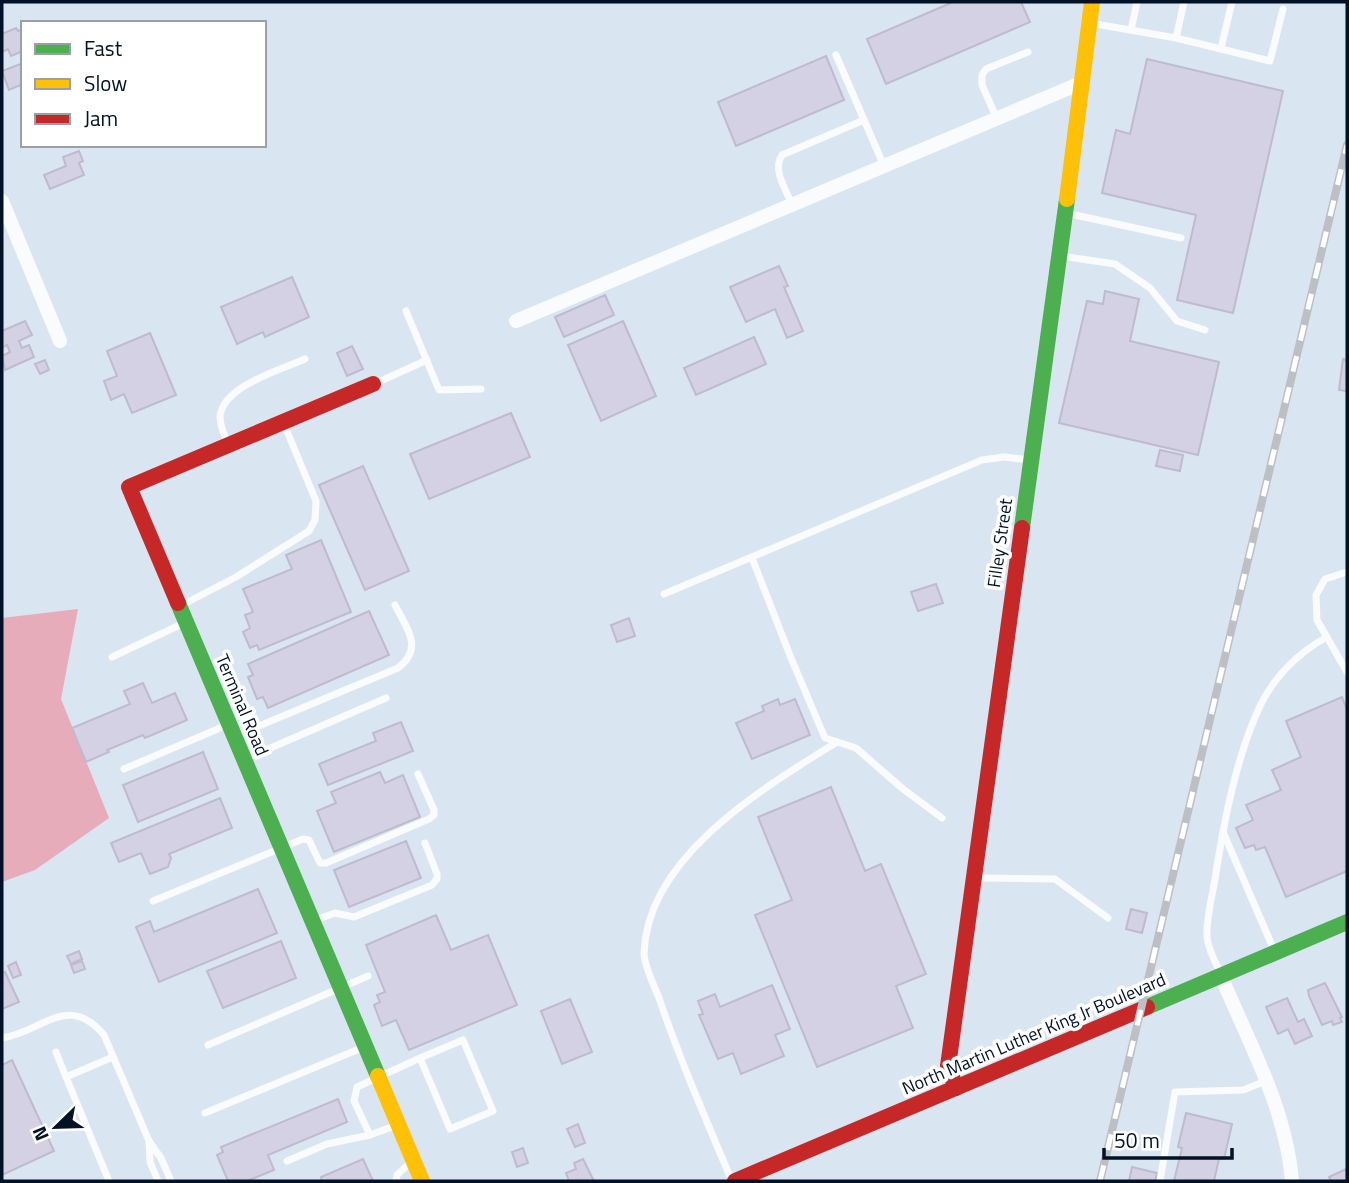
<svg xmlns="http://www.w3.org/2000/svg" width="1349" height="1183" font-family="'Titillium Web',sans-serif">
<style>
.forest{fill:#e6acba}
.building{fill:#d4d1e4;stroke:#bebbce;stroke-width:2}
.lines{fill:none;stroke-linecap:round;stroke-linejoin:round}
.lane{stroke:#f9fbfd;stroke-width:7}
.street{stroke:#f9fbfd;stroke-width:14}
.fast{stroke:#4caf50;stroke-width:16}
.slow{stroke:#ffc107;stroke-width:16}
.jam{stroke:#c62828;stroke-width:16}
.rail-casing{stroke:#bcc0c4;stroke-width:8}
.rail{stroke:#fff;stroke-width:5;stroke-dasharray:16;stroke-linecap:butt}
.labels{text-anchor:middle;stroke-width:7;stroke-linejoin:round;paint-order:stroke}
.street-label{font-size:18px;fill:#011126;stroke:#fff}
</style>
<rect width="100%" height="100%" fill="#dae5f2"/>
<path class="forest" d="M78,609L61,699L109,818L35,870L2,882V618Z"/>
<g class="building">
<path d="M953,2H1021L1030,22L886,84L867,39Z"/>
<path d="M16,28L18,31L23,29V51L11,56L8,49L2,52V34Z"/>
<path d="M826,56L844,100L736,146L718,102Z"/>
<path d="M1147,59L1283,91L1233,313L1177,300L1196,215L1102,193L1116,130L1130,134Z"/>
<path d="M23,63V84L9,90L2,71Z"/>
<path d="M79,151L83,161L79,163L84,175L50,189L44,175L66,166L63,157Z"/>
<path d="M779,266L788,286L784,287L803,331L787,338L775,309L746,322L730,287Z"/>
<path d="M292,277L309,317L265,337L263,332L237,344L221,307Z"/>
<path d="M1105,291L1139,299L1130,341L1219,362L1198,455L1059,423L1087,301L1103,304Z"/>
<path d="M605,295L614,315L564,337L555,317Z"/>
<path d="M25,321L32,335L19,341L22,348L29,345L34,357L5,370L2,356L10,352L7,345L2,348V331Z"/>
<path d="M623,321L656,396L601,421L568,345Z"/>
<path d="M150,333L176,395L132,413L124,394L111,400L104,381L117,376L107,351Z"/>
<path d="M754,337L766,364L696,395L684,368Z"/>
<path d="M352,346L363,369L347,376L337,353Z"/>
<path d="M1343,359L1347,360V391L1339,390Z"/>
<path d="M45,360L49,370L40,374L35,364Z"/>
<path d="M511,413L530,457L429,499L410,454Z"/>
<path d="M1160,450L1183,455L1180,471L1156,466Z"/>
<path d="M363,466L409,571L365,590L319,485Z"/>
<path d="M321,540L351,612L259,650L257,645L250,648L243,632L250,628L245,615L253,612L243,589L292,569L286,555Z"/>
<path d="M936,584L943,603L918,611L911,592Z"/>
<path d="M369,611L389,655L268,708L263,697L257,699L248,677L253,675L248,664Z"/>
<path d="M629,618L635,636L617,642L611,625Z"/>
<path d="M143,683L152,703L175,693L187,720L145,738L143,735L107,750L109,752L86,762L72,728L130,704L124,691Z"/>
<path d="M1342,697L1347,710V871L1286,897L1265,847L1256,850L1254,845L1245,848L1236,828L1253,820L1246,805L1281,790L1272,770L1301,757L1286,721Z"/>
<path d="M778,699L780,705L795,699L810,735L752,759L736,723L764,711L762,706Z"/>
<path d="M401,722L413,751L328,785L319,764L376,741L373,733Z"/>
<path d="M203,752L218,789L138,822L123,785Z"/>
<path d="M380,772L385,783L403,775L420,817L334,852L317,811L336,803L331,792Z"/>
<path d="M831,787L865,871L881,864L926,974L896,986L913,1028L817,1067L755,915L792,900L758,817Z"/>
<path d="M220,798L232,828L169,854L171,858L168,867L150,874L141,853L119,862L111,843Z"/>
<path d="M406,841L421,878L349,907L334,870Z"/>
<path d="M258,889L277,933L159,982L136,927L150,921L154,932Z"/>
<path d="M1131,909L1147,913L1142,933L1126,929Z"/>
<path d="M436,915L451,950L488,935L517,1005L409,1050L396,1020L382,1026L374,1005L380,1002L377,995L385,992L366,945Z"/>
<path d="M281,941L296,978L223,1008L207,971Z"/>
<path d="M79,951L82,959L71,964L67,956Z"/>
<path d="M82,961L85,969L74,973L71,965Z"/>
<path d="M16,962L21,975L13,978L8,966Z"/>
<path d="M5,972L19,1002L2,1009V973Z"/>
<path d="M1325,983L1342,1017L1340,1018L1342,1022L1333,1025L1332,1021L1322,1025L1309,996L1308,990Z"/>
<path d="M772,985L790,1029L775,1035L784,1056L741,1074L733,1053L718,1059L699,1015L703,1014L698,1001L715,994L720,1007Z"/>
<path d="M1287,998L1298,1022L1304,1019L1312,1036L1295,1044L1288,1029L1278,1034L1266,1007Z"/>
<path d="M570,999L592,1052L562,1064L541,1011Z"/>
<path d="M12,1060L54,1151L2,1175V1065Z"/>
<path d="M338,1099L347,1122L268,1155L274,1170L247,1181H228L217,1155L223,1152L221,1147Z"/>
<path d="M1186,1113L1232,1124L1224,1159H1219L1214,1181H1174L1182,1148L1178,1147Z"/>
<path d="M578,1124L585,1143L575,1147L567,1129Z"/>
<path d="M523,1148L528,1163L517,1167L512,1152Z"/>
<path d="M363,1159L373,1181H322L321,1177Z"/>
<path d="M583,1159L594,1181H569L566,1173L576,1169L574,1163Z"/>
<path d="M1132,1167L1157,1173L1155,1181H1129Z"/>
<path d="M1346,1169L1347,1181H1331L1329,1177Z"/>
</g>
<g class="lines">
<g class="lane">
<path d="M1090,23L1176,38L1270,61L1283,9"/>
<path d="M1131,30L1137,2"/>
<path d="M1176,38L1184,2"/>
<path d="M1221,48L1232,2"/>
<path d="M836,55L884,166"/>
<path d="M997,119L982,85V75L986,69L1028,52"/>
<path d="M792,204C786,190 772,170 782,155L864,120"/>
<path d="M1066,213L1181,238"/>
<path d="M1061,256L1115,264L1150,288L1177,321L1205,330"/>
<path d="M406,311L439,390L481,389"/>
<path d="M374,384L427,360"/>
<path d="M228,444C225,436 220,427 220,417C222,386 281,370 305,359"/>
<path d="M752,558L791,658L825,738L856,748L903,789L942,818"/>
<path d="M1347,572L1325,579L1316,595L1317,620L1347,672"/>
<path d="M664,594L982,460L1004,457L1030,460"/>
<path d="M180,606L236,577L309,531L315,520L316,501L284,424"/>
<path d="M112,657L184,623"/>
<path d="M235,736L398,668C424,648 407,629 395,605"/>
<path d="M245,759L386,698"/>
<path d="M124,769L227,725"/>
<path d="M1223,832L1274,950"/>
<path d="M978,878L1055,879L1108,918"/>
<path d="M153,901L303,839L309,840L320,863H326L429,819L434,815V810L418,774"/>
<path d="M313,921L335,913L354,917L432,885L437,879V874L425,843"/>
<path d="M1220,972C1215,962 1208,949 1207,937C1206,919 1212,897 1215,879C1224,822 1236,756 1261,704C1275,676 1299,652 1327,637"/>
<path d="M2,1038C42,1032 68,992 104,1035L149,1141L161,1158L171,1181"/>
<path d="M208,1045L368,976"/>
<path d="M56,1052L66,1077"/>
<path d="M205,1113L364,1047"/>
<path d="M397,1125L370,1135L354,1101L357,1087L420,1058L450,1129L493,1111L463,1040L420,1058"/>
<path d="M149,1141L150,1162L158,1181"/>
<path d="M287,1161L327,1144L370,1135"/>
<path d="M109,1181L66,1077L113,1057"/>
<path d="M396,1181L397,1175L410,1163"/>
<path d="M732,1181C706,1120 680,1060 659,998C654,985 644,966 644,953C647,856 765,787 837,742"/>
<path d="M1160,1181L1175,1092L1243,1090L1266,1081"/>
</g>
<g class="street">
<path d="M2,201L60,341"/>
<path d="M516,321L1081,83"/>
<path d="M1221,976C1249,1043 1286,1108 1292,1181"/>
</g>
<g class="fast">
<path d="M1022,528L1067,199"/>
<path d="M178,603L378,1076"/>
<path d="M1147,1007L1347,922"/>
</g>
<g class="slow">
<path d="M1067,199L1092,2"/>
<path d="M378,1076L422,1181"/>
</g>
<g class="jam">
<path d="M178,603L129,487L373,384"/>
<path d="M956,1088L948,1066L1022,528"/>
<path d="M735,1181L1147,1007"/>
</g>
<g class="rail-casing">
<path id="rail" d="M1100,1181L1347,145"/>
</g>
<use href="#rail" class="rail"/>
</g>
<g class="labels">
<g class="street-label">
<text transform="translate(1000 543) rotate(-82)" y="6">Filley Street</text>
<text transform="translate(242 705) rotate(67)" y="6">Terminal Road</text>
<text transform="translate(1034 1034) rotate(-23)" y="6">North Martin Luther King Jr Boulevard</text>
</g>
</g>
<rect width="1349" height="1183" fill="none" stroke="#011126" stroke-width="7"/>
<rect x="21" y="21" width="245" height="126" fill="#ffffff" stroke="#99a0a8" stroke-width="2"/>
<rect x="35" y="44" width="35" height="10" fill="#4caf50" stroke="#99a0a8" stroke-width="2"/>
<text x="84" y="56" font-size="21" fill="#011126">Fast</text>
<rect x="35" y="79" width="35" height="10" fill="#ffc107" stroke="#99a0a8" stroke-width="2"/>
<text x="84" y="91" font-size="21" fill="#011126">Slow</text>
<rect x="35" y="114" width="35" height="10" fill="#c62828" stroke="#99a0a8" stroke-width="2"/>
<text x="84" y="126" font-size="21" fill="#011126">Jam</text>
<g transform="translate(56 1127) rotate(247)" stroke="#ffffff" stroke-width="5" paint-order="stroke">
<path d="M0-5L12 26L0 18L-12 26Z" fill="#011126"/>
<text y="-10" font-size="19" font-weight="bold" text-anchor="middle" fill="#011126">N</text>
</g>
<path d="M1104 1148v10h128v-10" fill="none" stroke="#011126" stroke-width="3.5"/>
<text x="1114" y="1148" font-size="21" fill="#011126" stroke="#ffffff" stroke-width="5" paint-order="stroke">50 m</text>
</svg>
